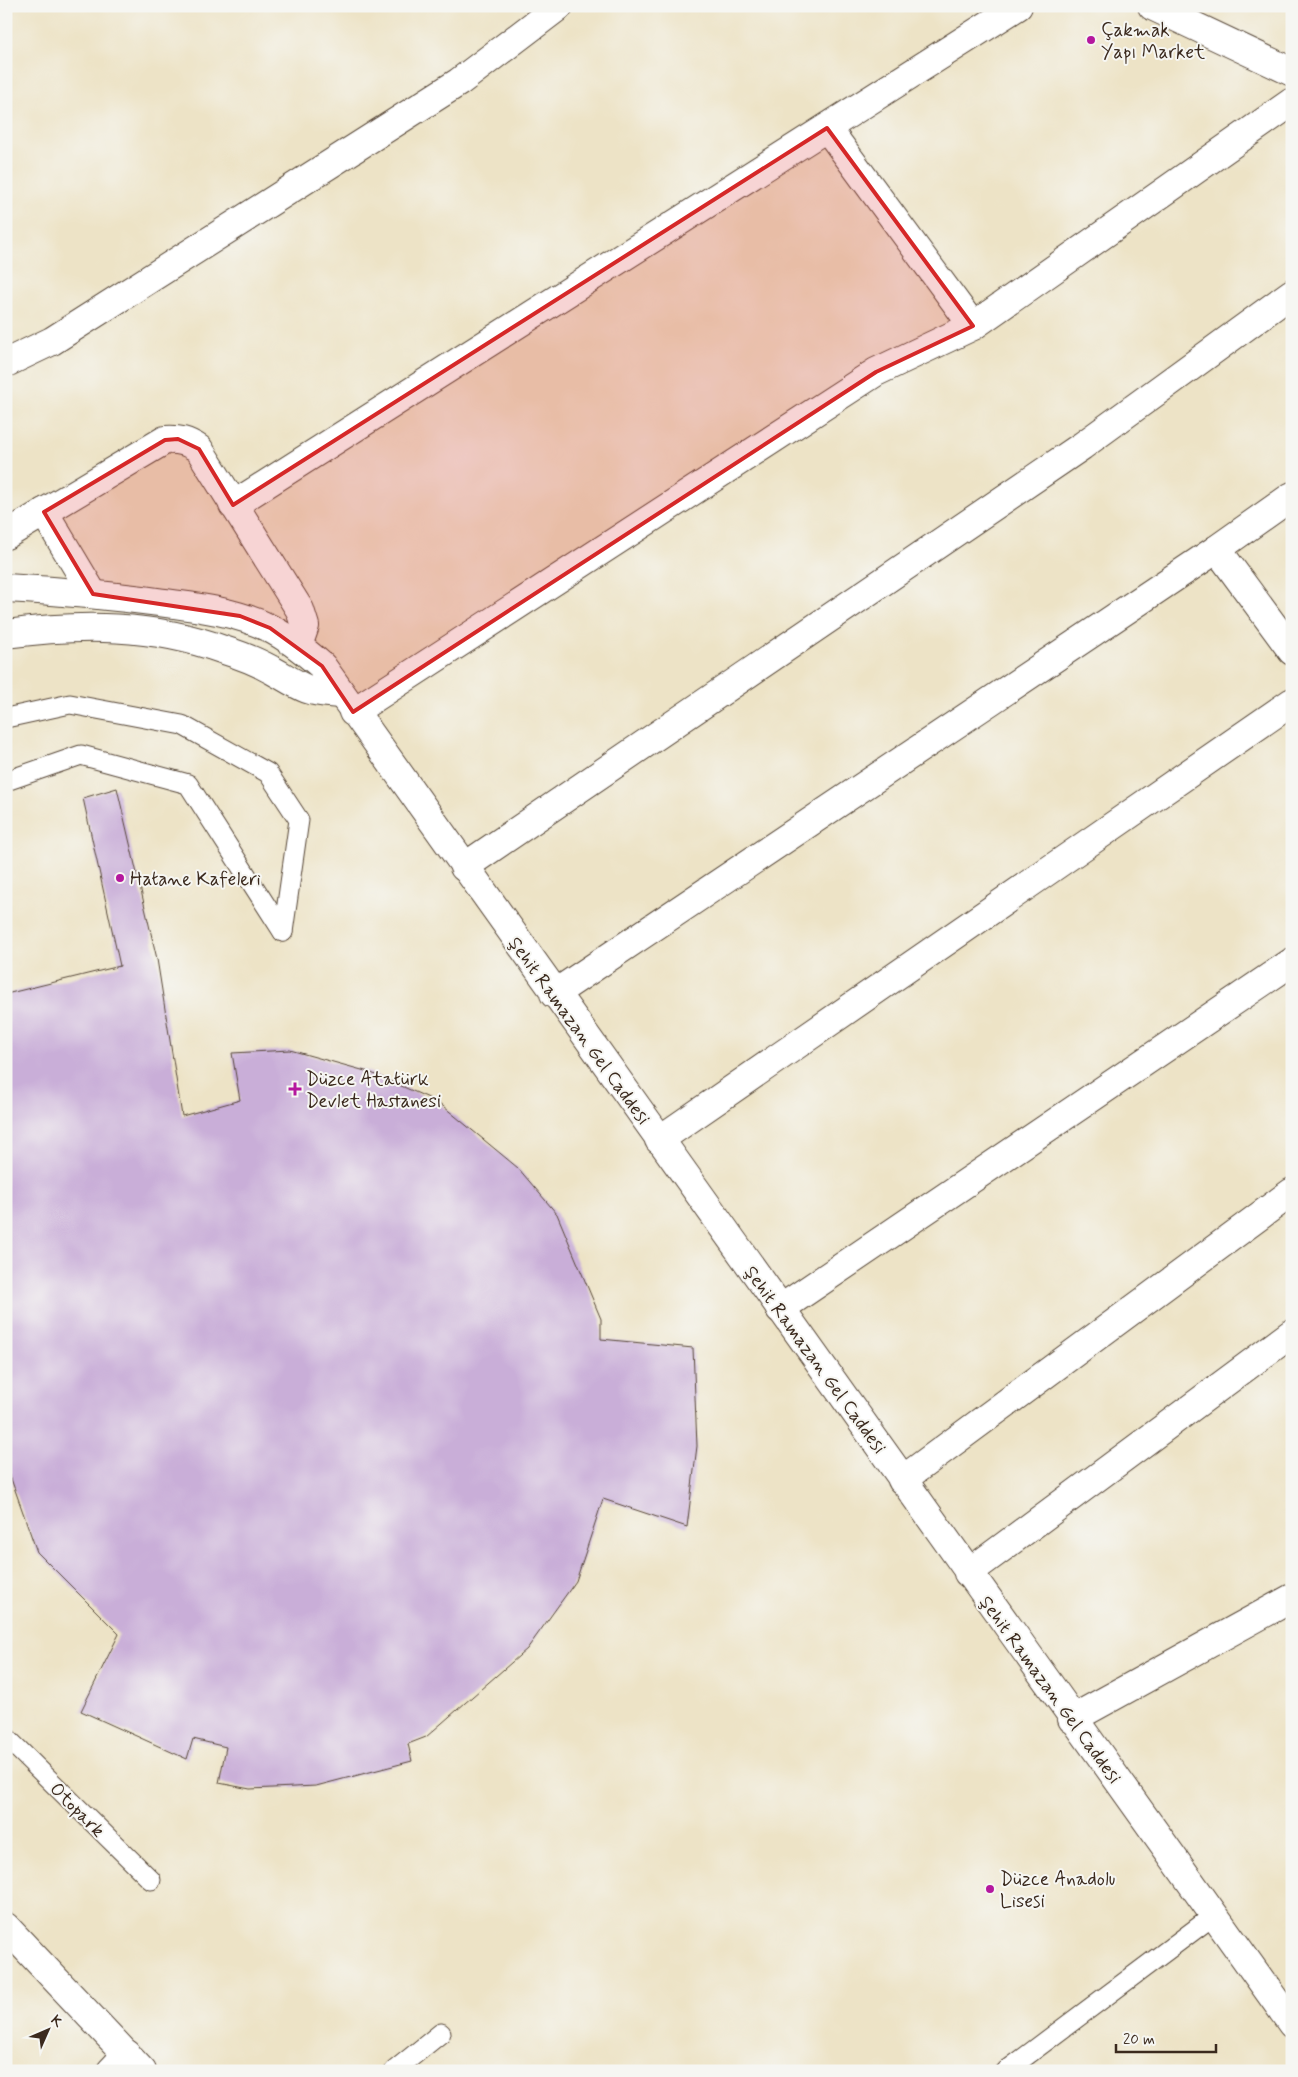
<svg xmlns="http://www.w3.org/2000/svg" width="1298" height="2077" font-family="Mynerve,sans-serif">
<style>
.building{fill:#c9aed8}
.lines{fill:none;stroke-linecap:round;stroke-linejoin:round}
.service-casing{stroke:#564637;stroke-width:21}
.minor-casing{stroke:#564637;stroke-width:30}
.tertiary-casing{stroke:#564637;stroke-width:30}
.service{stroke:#fff;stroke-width:19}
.minor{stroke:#fff;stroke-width:28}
.tertiary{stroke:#fff;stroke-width:28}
.marked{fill:#d62828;fill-opacity:0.2;stroke:#d62828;stroke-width:4;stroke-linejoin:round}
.poi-dot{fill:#b5179e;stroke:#f6f6f2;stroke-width:2}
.labels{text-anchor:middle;stroke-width:4;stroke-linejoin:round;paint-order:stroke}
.poi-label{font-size:19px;fill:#3b2a1e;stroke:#f6f6f2;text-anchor:start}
.street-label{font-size:19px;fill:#3b2a1e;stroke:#f6f6f2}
</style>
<rect width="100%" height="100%" fill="#f6f6f2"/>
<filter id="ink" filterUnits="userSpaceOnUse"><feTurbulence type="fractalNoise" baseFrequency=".02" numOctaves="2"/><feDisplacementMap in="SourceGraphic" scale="10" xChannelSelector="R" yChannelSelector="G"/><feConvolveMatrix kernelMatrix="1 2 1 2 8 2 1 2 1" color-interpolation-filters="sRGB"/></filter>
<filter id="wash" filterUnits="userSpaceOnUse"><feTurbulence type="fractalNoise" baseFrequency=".0096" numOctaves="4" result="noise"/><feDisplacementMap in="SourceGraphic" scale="20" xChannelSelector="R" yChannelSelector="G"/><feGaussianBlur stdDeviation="1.12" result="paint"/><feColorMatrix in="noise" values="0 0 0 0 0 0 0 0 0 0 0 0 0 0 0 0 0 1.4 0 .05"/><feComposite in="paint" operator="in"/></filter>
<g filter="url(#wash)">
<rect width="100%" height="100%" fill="#ede3c6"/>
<g id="blocks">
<path class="building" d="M117,788L157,959L182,1116L240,1100L232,1053L290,1050L369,1072L438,1102L518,1168L557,1214L601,1319V1339L693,1348L697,1446L687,1527L603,1499L576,1581L527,1649L426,1737L408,1744L412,1761L316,1786L250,1789L219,1783L226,1747L193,1739L187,1759L81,1711L119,1634L37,1552L9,1473L6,1474V994L120,966L83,798Z"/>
</g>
</g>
<g filter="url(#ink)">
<use href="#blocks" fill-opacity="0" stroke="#564637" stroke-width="1"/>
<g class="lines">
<g class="service-casing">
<g id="service">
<path d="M6,718L70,704L182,725L268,773L299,820L283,932"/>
<path d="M6,781L81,755L188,784L283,932"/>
<path d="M6,1737L151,1880"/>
<path d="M394,2071L441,2033"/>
<path d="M1006,2071L1213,1916"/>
</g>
</g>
<g class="minor-casing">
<g id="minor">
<path d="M827,128L973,326"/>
<path d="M6,363L52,341L459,82L559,6"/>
<path d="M233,505L1018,6"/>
<path d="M44,512L93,594"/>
<path d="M6,535L165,440C179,439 187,441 199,449L300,610L305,626L298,646"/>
<path d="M1217,549L1292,651"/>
<path d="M6,588C57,591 108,595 158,602C196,607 235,611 269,628C289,638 306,652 322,666L1292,2024"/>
<path d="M6,634C80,624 154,624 224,650C240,655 256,661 270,669C282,675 294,684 307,689C317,693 330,693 341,694"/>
<path d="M353,712L876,372L973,326L1292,102"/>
<path d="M464,867L1082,446L1292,293"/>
<path d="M554,994L1217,549L1292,496"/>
<path d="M659,1140L1292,702"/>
<path d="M780,1309L1292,962"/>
<path d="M902,1480L1292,1192"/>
<path d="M968,1573L1292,1333"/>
<path d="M1072,1719L1292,1598"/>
<path d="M6,1927L142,2071"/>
<path d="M111,2071L127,2054"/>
</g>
</g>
<g class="tertiary-casing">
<path id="tertiary" d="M1152,6L1292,72"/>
</g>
<use href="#service" class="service"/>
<use href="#minor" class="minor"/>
<use href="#tertiary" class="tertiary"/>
</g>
</g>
<path class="marked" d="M827,128L973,326L876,372L353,712L322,666L270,628L240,616L93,594L44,512L165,440L178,439L199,449L233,505Z"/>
<g class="poi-dot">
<circle cx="1091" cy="40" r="5"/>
<circle cx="120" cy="878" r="5"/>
<path d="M292.5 1081.5h5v5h5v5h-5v5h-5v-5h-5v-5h5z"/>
<circle cx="990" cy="1889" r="5"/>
</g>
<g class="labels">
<g class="poi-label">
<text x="1101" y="36">Çakmak<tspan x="1101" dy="22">Yapı Market</tspan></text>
<text x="130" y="885">Hatane Kafeleri</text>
<text x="306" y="1085">Düzce Atatürk<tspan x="306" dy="22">Devlet Hastanesi</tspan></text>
<text x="1000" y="1885">Düzce Anadolu<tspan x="1000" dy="22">Lisesi</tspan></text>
</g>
<g class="street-label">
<text transform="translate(580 1030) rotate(54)" y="7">Şehit Ramazan Gel Caddesi</text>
<text transform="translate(816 1359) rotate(54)" y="7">Şehit Ramazan Gel Caddesi</text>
<text transform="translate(1051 1689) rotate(54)" y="7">Şehit Ramazan Gel Caddesi</text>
<text transform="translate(78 1809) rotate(45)" y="7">Otopark</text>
</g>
</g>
<rect width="1298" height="2077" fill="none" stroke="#f6f6f2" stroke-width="25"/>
<g transform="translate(48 2030) rotate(45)" stroke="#f6f6f2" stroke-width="4" paint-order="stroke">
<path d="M0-4L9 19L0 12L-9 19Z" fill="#3b2a1e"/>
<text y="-8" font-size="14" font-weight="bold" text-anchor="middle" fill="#3b2a1e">K</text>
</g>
<path d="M1116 2044v8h100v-8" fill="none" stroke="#3b2a1e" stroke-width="2.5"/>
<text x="1123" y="2044" font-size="15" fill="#3b2a1e" stroke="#f6f6f2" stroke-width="4" paint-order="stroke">20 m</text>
</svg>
